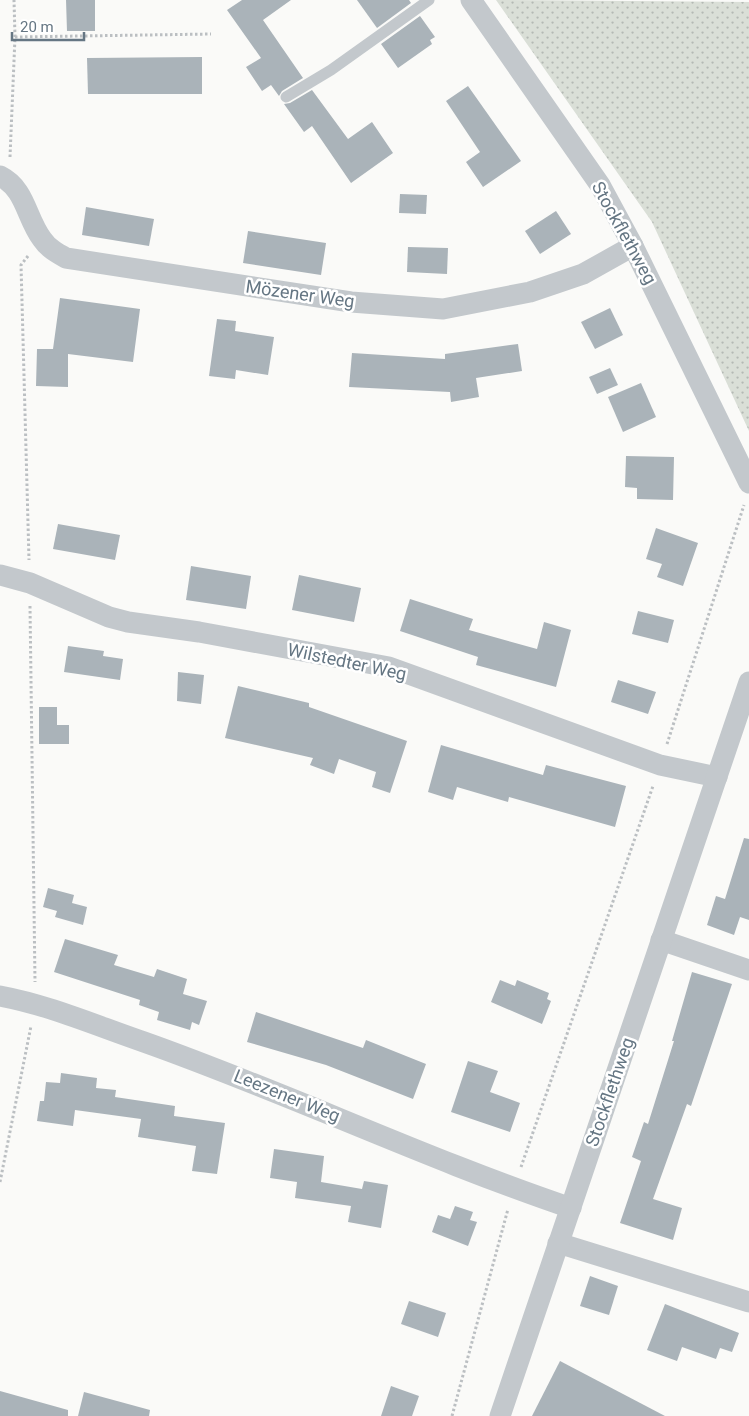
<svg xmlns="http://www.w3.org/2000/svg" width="749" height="1416" font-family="Roboto,sans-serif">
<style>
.green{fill:url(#green-dots)}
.building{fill:#aab3b9}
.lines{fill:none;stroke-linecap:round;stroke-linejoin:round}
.path{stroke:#bbbfc2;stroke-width:3;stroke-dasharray:2.5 2.5;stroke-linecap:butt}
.lane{stroke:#c3c8cc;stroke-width:11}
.street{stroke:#c3c8cc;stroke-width:21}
.labels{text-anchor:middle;stroke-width:5;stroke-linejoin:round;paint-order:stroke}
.street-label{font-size:18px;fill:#657683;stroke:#fff}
</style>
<defs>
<pattern id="green-dots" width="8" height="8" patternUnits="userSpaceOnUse" patternTransform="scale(1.25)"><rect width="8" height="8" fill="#dadfd7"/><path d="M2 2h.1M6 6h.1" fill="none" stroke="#b4b9b4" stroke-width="1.8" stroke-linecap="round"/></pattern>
</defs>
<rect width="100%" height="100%" fill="#fafaf8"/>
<path class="green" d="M496,0L749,2V431L652,222Z"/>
<g class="building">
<path d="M66,0H95V31H67Z"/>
<path d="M242,0H291L263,20L303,78L282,91L279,96L271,85L262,91L246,67L261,58L227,10Z"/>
<path d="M357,0H409L411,3L377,28Z"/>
<path d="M420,16L435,37L430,40L432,44L398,68L381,44Z"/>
<path d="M202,57V94H88L87,58Z"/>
<path d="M468,86L521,161L483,187L466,162L480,152L446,101Z"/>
<path d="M312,90L348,139L372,122L393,153L351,183L312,126L304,132L284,104L290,103Z"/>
<path d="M400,194L427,195L426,214L399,213Z"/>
<path d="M86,207L154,219L149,246L82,235Z"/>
<path d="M556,211L571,234L540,254L525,231Z"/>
<path d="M248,231L326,243L321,275L243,263Z"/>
<path d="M408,247L448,248L447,274L407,272Z"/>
<path d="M60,298L140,309L133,362L68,354V387L36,386L37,349H53Z"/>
<path d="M610,308L623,335L595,349L581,322Z"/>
<path d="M217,319L236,321L235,331L274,337L268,375L236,370L235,379L209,376Z"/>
<path d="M518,344L522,371L476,378L479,397L451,402L450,392L349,387L352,353L445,359V354Z"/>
<path d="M610,368L618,385L597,394L589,377Z"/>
<path d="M641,383L656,417L623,432L608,397Z"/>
<path d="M626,456L674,457L673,500L637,499V488L625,487Z"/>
<path d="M58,524L120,535L115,560L53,549Z"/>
<path d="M656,528L698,543L683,586L657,577L662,564L646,559Z"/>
<path d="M191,566L251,576L246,609L186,600Z"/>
<path d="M299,575L361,588L354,622L292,610Z"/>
<path d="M410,599L473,619L469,630L537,649L544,622L571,630L556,687L476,665L478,657L400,631Z"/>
<path d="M638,611L674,620L668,643L632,634Z"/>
<path d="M68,646L104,651L103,656L123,659L120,680L64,672Z"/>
<path d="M178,672L204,675L201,704L177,701Z"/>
<path d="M618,680L656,692L648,714L611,702Z"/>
<path d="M238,686L309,703V707L407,741L390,793L372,787L376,772L339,759L334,774L310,765L313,758L225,738Z"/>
<path d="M39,707H57V725H69V744H39Z"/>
<path d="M441,745L543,775L546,765L626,786L615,827L509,797L508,802L457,787L453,800L428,792Z"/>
<path d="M744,838L749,839V920L740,917L734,935L707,925L716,896L725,899Z"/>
<path d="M48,888L74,895L72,903L87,907L83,925L55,917L57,911L43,907Z"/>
<path d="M65,939L118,955L114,965L154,977L157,969L187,979L183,994L207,1001L199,1025L192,1022L190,1030L157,1020L159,1012L139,1005L140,1000L54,972Z"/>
<path d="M692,972L732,984L691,1106L687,1104L653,1199L682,1208L673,1240L620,1223L641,1161L632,1157L644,1122L648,1124L674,1041H672Z"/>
<path d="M500,980L515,986L517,980L549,993L547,999L551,1001L542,1024L491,1002Z"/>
<path d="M256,1012L363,1048L366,1040L426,1064L413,1099L326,1065L247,1042Z"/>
<path d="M468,1061L498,1071L490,1092L520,1103L510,1132L451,1112Z"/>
<path d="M61,1073L97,1078L96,1088L116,1090L115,1097L175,1106L174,1116L225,1123L217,1174L192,1171L196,1146L138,1137L141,1119L75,1110L73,1126L37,1121L40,1101H44L46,1082L60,1083Z"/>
<path d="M274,1149L324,1156L321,1182L362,1189L364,1181L388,1185L381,1228L348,1222L351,1206L295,1198L297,1182L270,1178Z"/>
<path d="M455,1206L473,1212L470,1220L477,1222L468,1246L432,1232L438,1215L450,1219Z"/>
<path d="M590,1276L618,1286L609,1315L580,1306Z"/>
<path d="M409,1301L446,1313L438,1337L401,1324Z"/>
<path d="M665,1304L739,1333L732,1352L720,1348L716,1359L682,1347L677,1361L647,1350Z"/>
<path d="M560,1361L665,1416H532Z"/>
<path d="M391,1386L419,1396L412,1416H381Z"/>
<path d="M0,1391L68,1410V1416H0Z"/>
<path d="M84,1392L150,1410L149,1416H78Z"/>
</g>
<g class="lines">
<g class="path">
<path d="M15,37L211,34"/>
<path d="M10,157L15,37L14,0"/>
<path d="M28,256L21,265L29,560"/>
<path d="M30,606L35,982"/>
<path d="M667,744L744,505"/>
<path d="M521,1167L653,786"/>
<path d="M0,1182L31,1026"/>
<path d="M452,1416L508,1209"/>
</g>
<path class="lane" d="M286,97L331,70L429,0"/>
<g class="street">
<path d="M471,0L600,185L633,246L749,483"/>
<path d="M0,176C26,189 26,218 42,239C48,248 57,253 66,258L351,302L443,309L530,292L583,274L633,246"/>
<path d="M0,575L30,583L109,617L128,622L199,632L389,667L660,765L717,777"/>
<path d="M661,940L749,970"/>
<path d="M0,996C49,1005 97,1026 144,1042C288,1093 426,1159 571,1208"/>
<path d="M558,1243L749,1302"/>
<path d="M500,1416L749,682"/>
</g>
</g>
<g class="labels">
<g class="street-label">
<text transform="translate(624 233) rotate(61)" y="6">Stockflethweg</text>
<text transform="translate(300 294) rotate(8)" y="6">Mözener Weg</text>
<text transform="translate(347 662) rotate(12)" y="6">Wilstedter Weg</text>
<text transform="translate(610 1092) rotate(-71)" y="6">Stockflethweg</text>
<text transform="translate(287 1096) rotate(22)" y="6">Leezener Weg</text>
</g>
</g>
<path d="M12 32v8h72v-8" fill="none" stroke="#657683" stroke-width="2.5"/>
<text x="20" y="32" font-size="15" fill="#657683" stroke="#ffffff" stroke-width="4" paint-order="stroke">20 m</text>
</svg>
